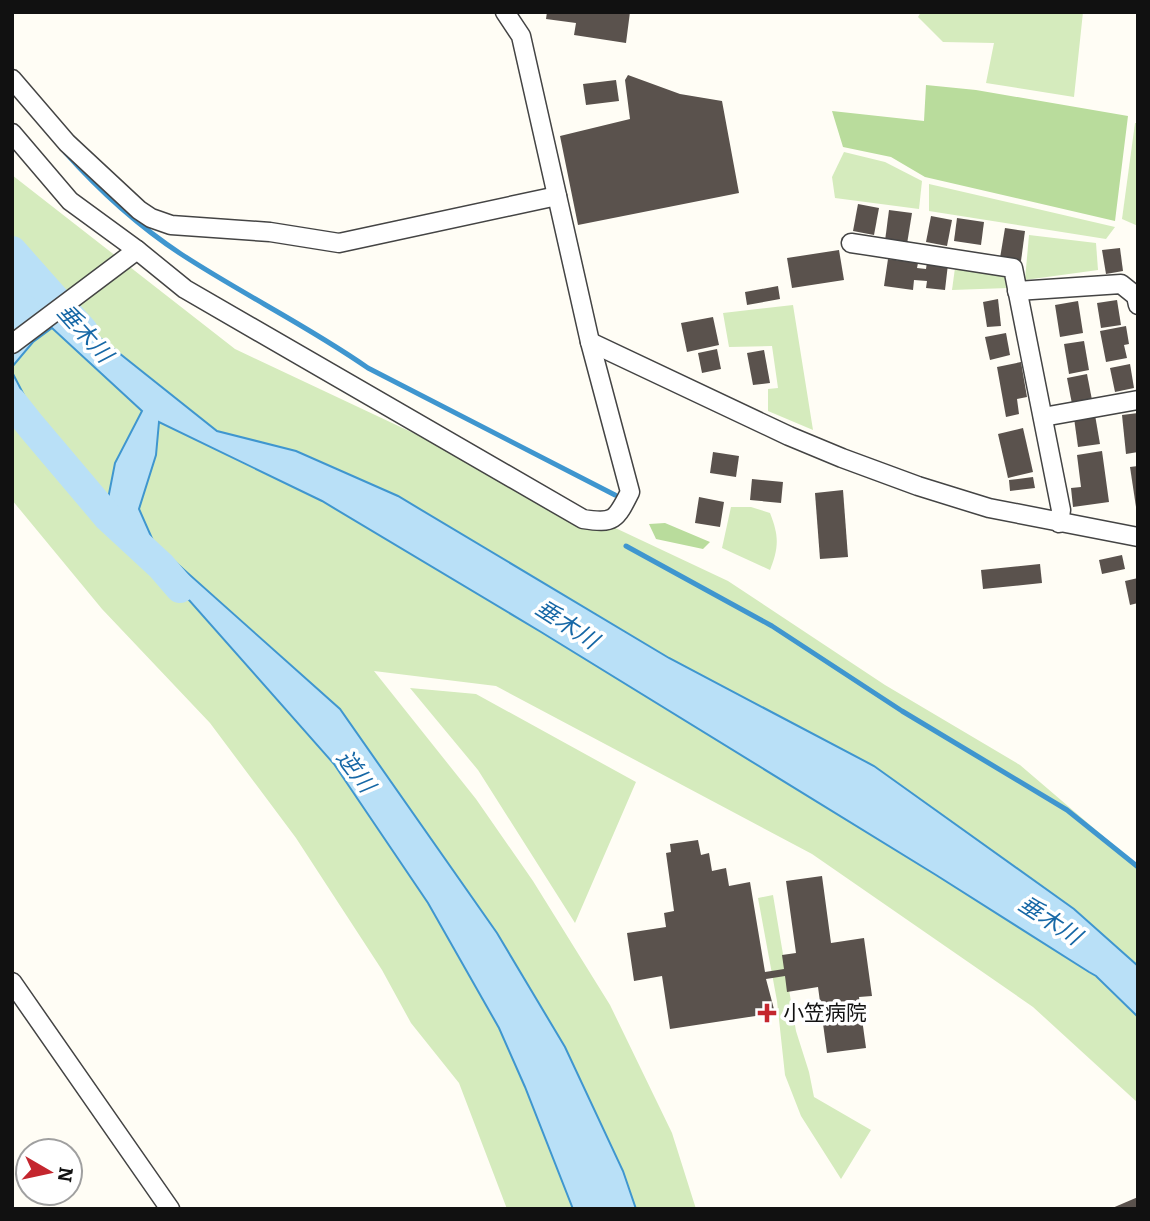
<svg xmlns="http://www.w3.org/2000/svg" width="1150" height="1221" font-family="Bitter,'Noto Sans JP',serif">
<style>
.green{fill:#d5ebbd}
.forest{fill:#b9dc9c}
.water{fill:#b9e0f7;stroke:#3f96cf;stroke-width:2}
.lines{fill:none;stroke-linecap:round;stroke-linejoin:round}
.stream{stroke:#3f96cf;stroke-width:5}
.river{stroke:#b9e0f7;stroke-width:30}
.building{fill:#5a524d}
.minor-casing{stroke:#444;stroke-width:21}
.minor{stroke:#fff;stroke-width:18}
.poi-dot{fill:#c4262e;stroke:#fff;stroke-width:2.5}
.labels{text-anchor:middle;stroke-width:7;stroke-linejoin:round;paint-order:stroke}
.poi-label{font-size:21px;fill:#111;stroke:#fff;text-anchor:start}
.water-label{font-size:23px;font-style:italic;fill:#1768a6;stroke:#fff}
</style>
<rect width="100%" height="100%" fill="#fffdf5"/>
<g class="green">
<path d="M921,12H1083L1074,97L986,83L994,43L943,42L918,17Z"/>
<path d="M1135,123H1138V226L1122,219Z"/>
<path d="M844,152L885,162L922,181L919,209L835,198L832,177Z"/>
<path d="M12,175L235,349L728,581L885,685L1020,765L1138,866V1103L1033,1007L812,854L496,686L374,671L476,799L533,881L610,1005L672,1133L696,1209H507L459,1083L411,1023L382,970L296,838L210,723L102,609L12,500Z"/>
<path d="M929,184L1115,227L1106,239L929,211Z"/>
<path d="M1029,235L1096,243L1098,270L1025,280Z"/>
<path d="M955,268L1007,277L1008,288L952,290Z"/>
<path d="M793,305L813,430L768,411V389L778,388L772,346L729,347L723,313Z"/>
<path d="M731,507H751L770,513C779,536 779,547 770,570L722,548Z"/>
<path d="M410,688L476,694L636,782L575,923L478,770Z"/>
<path d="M773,895L796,1031L809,1072L814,1097L871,1130L841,1179L801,1116L785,1075L777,1001L758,898Z"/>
</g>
<g class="forest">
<path d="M926,85L976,90L1128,116L1115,221L925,177L891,157L843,147L832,111L924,121Z"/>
<path d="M665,523L710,542L703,549L656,539L649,524Z"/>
</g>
<path class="water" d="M12,271L70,314L217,431L296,451L398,496L669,658L874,766L1074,909L1138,966V1017L1096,976L1089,972L936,875L541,632L322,501L159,422L156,455L139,509L154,543L340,709L497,933L565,1047L623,1171L636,1209H573L525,1087L499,1028L428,903L334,764L12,400V372L27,401L108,499L115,463L142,411L52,328L33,342L12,367Z"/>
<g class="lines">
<g class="stream">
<path d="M65,152C98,189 140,227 181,254C242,294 308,326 368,368L615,495"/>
<path d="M626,546L772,626L902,711L1067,810L1138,867"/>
</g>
<g class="river">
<path d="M12,251L83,331"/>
<path d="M12,402L31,426L108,517L161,566L180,588"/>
</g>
</g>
<g class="building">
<path d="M547,12H630L626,43L574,35L576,23L546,19Z"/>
<path d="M628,75L680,94L722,101L739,193L578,225L560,136L630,119L625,80Z"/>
<path d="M616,80L619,101L586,105L583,84Z"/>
<path d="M858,204L879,208L874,235L853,231Z"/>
<path d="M889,210L912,213L907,244L885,241Z"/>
<path d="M931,216L952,220L947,246L926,242Z"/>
<path d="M957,218L984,222L981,245L954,241Z"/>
<path d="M1005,228L1025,231L1021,261L1000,258Z"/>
<path d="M1120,248L1123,271L1106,274L1102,250Z"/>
<path d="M839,250L844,280L792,288L787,258Z"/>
<path d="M888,259L918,263L917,268L926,269L927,262L948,264L945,290L926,288L927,281L914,280L913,290L884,286Z"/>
<path d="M778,286L780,299L747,305L745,292Z"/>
<path d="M998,299L1001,326L987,327L983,302Z"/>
<path d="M1117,300L1121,325L1101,328L1097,303Z"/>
<path d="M1078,301L1083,333L1060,337L1055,305Z"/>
<path d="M713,317L719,345L687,352L681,323Z"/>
<path d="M1126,326L1129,344L1124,345L1127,358L1106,362L1100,331Z"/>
<path d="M1006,333L1010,355L990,360L985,337Z"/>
<path d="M1084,341L1089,370L1069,374L1064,344Z"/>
<path d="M717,349L721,369L702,373L698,353Z"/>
<path d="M764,350L770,383L753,385L747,353Z"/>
<path d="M1021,362L1027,397L1017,399L1019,414L1006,417L997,367Z"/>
<path d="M1130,364L1134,388L1115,392L1110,368Z"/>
<path d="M1087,374L1092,400L1072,404L1067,378Z"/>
<path d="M1138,413V452L1126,454L1122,415Z"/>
<path d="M1095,415L1100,444L1078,447L1074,418Z"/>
<path d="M1023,428L1033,472L1008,478L998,434Z"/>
<path d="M1102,451L1109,502L1073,507L1071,488L1081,487L1077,455Z"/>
<path d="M713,452L739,456L736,477L710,473Z"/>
<path d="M1138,466V507H1136L1130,467Z"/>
<path d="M1033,477L1035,488L1010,491L1009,480Z"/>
<path d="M752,479L783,482L781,503L750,500Z"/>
<path d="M843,490L848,557L820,559L815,493Z"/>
<path d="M699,497L724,502L720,527L695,523Z"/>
<path d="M1122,555L1125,569L1102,574L1099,560Z"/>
<path d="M1040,564L1042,583L983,589L981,570Z"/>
<path d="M1138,578V603L1130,605L1125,581Z"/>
<path d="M698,840L701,855L709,853L712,871L726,868L729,886L750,882L765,972L784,969L782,955L796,953L786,881L822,876L831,943L864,938L872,996L859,997L866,1048L827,1053L818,987L787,992L785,976L766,979L775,1013L670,1029L662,976L634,981L627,933L666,927L664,913L674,911L666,853L671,852L670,844Z"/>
<path d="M1138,1197V1209H1110Z"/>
</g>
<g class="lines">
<g class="minor-casing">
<g id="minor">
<path d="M12,79L67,143L139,210L151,218L171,225L270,232L339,243L557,196"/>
<path d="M12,133L70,201L137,250L185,289L583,519C614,524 616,520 630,492L590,342L521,36L505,12"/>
<path d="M851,243L1013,268L1061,510L1059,523"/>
<path d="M1017,291L1121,284L1136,296L1138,305"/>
<path d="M590,342L789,436L842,458L918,486L989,508L1138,537"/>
<path d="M12,344L137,250"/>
<path d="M1043,417L1138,400"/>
<path d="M12,982L170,1209"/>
</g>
</g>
<use href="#minor" class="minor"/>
</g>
<path class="poi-dot" d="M763.5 1002.5h7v7h7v7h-7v7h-7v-7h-7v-7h7z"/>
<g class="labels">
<g class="poi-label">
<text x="783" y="1020">小笠病院</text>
</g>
<g class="water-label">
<text transform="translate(85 333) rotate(48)" y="8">垂木川</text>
<text transform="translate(567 624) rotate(33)" y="8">垂木川</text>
<text transform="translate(356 771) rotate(53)" y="8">逆川</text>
<text transform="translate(1050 920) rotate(33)" y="8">垂木川</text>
</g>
</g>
<rect width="1150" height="1221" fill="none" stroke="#111111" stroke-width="28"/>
<g transform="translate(49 1172) rotate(99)"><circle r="33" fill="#ffffff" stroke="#a0a0a0" stroke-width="2"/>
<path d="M0-5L12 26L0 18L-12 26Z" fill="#c4262e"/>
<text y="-10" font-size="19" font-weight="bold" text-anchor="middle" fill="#111111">N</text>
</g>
</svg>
